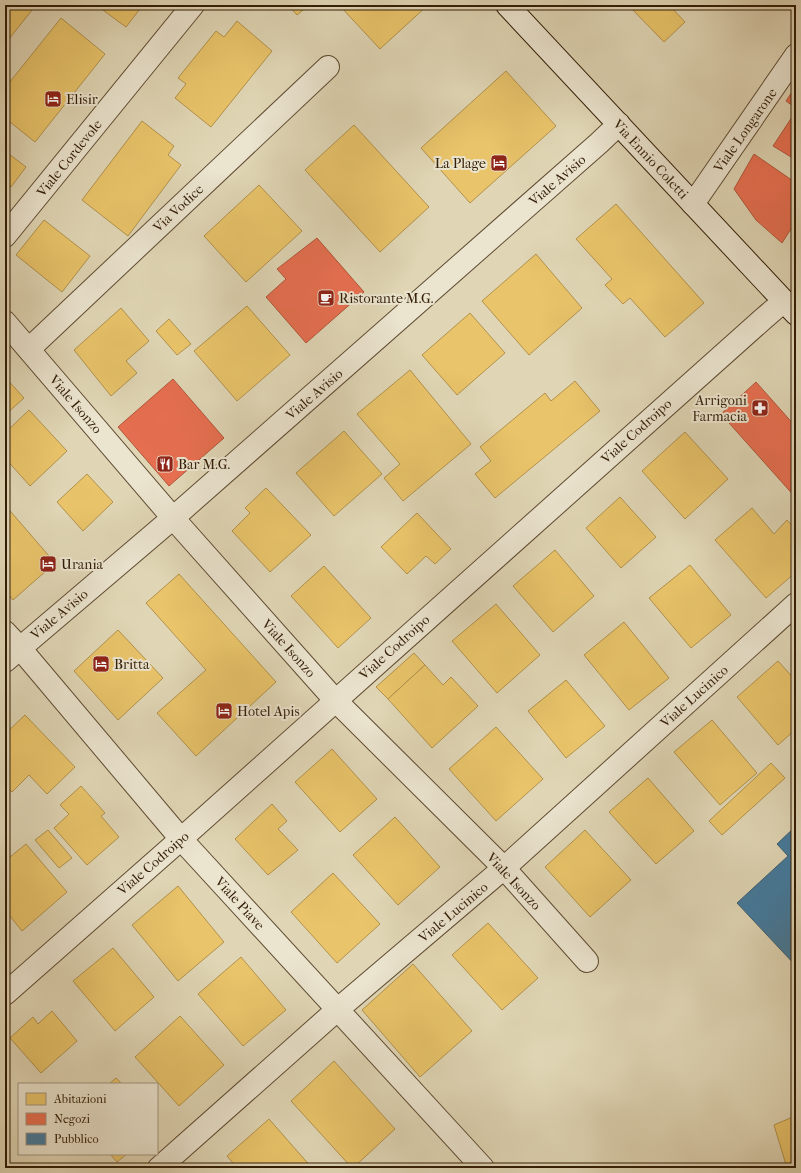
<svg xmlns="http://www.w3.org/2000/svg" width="801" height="1173" font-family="'IM FELL French Canon',serif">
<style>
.homes{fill:#e9c46a;stroke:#b2924c}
.shops{fill:#e76f51;stroke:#b1563a}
.public{fill:#457b9d;stroke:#3f5f70}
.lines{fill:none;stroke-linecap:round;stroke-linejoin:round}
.street-casing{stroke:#5e4b32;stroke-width:24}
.secondary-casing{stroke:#321d06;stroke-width:24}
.street{stroke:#ebe4cf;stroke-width:22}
.secondary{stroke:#ebe4cf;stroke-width:22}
.labels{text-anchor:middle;stroke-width:4;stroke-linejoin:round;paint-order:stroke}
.poi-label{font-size:14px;fill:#321d06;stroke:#ebe4cf;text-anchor:start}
.street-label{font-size:14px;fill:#321d06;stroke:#ebe4cf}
</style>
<rect width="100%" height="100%" fill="#e0d6b5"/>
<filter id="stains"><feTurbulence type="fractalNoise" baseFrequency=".005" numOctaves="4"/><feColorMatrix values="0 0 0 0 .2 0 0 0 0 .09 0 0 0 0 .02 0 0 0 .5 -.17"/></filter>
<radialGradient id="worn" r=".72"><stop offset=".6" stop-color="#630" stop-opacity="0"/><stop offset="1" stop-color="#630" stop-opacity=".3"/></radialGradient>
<g class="homes">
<path d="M5,5H36L5,44Z"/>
<path d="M96,5H143L126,27Z"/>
<path d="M288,5H309L297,15Z"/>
<path d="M339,5H428L380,49Z"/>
<path d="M628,5H669L685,22L664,42Z"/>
<path d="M61,18L105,54L35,142L5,118V88Z"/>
<path d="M237,21L272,51L211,127L175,98L186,84L178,78L216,31L224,37Z"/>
<path d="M506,71L556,126L470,203L421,148Z"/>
<path d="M142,121L174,146L168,155L181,165L128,236L82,200Z"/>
<path d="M354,125L429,207L380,252L305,170Z"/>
<path d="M5,151L26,167L11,187L5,182Z"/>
<path d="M259,185L302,231L246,282L204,236Z"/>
<path d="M616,204L704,303L665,337L630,298L623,304L605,285L612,279L576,239Z"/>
<path d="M44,220L90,256L62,292L16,255Z"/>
<path d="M536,254L582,308L529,355L482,301Z"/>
<path d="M247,306L290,355L237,401L194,351Z"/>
<path d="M121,308L149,341L126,361L137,373L111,396L74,350Z"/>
<path d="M470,313L505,353L457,395L422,355Z"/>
<path d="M169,319L191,344L177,355L156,331Z"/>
<path d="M410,370L471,444L403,501L384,478L400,464L357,414Z"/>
<path d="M5,377L24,398L5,415Z"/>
<path d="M575,381L600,411L495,498L475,474L491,461L480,447L545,393L551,401Z"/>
<path d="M29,410L67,451L30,486L5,458V433Z"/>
<path d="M344,431L382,474L334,516L296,473Z"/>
<path d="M685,432L728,479L685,519L642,471Z"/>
<path d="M87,474L113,502L83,531L57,502Z"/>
<path d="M266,488L311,535L270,572L232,531L250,513L245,508Z"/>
<path d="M620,497L656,537L621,568L586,528Z"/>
<path d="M5,505L55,563L13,600L5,590Z"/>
<path d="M752,508L774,534L787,520L796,530V572L766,598L715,540Z"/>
<path d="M417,513L451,549L435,564L426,556L407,574L381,547Z"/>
<path d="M555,550L594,596L553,632L513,586Z"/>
<path d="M690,565L731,615L691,648L649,598Z"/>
<path d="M324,566L371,618L338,648L291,596Z"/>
<path d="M179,574L276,682L196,756L157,713L206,670L146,603Z"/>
<path d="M496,604L540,655L497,693L452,641Z"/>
<path d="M624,622L669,678L629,710L584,655Z"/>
<path d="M118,630L163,678L118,720L74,671Z"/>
<path d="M414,653L425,665L388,699L376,687Z"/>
<path d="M778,661L796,681V729L778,745L737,697Z"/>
<path d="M425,665L443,685L451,677L478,706L432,748L388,699Z"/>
<path d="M566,680L605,726L566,758L528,711Z"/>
<path d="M25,715L75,767L47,794L29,775L12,792L5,784V734Z"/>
<path d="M712,720L757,773L720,805L674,752Z"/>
<path d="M496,727L543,779L496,821L449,769Z"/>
<path d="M332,749L377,799L340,832L295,782Z"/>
<path d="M771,763L785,778L722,835L709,821Z"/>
<path d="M648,778L694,831L656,864L609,812Z"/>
<path d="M81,786L105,813L101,816L119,837L87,865L54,828L69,814L60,805Z"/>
<path d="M272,804L287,821L278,829L298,850L268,875L235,839Z"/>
<path d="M395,817L440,867L398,905L353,855Z"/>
<path d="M48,830L72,858L59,868L35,840Z"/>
<path d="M585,830L631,880L590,917L545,867Z"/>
<path d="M26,844L67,892L22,931L5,910V861Z"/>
<path d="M333,873L380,924L337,963L291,912Z"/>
<path d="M178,886L224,942L178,981L132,925Z"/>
<path d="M488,923L538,978L502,1010L452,955Z"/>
<path d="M113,948L154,997L115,1031L73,981Z"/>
<path d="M241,957L286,1010L243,1046L198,994Z"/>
<path d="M413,964L472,1031L420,1077L362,1010Z"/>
<path d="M52,1011L77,1041L41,1073L10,1038L33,1017L38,1024Z"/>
<path d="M180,1016L224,1065L179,1106L135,1057Z"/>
<path d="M334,1061L395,1129L353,1168H352L291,1101Z"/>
<path d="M116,1078L122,1084H109Z"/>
<path d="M796,1099V1168H787L774,1125L795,1116L792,1100Z"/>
<path d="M269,1119L312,1168H237L227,1156Z"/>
<path d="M110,1154H127L117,1162Z"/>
</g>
<g class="shops">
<path d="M796,86V108L786,101Z"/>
<path d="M796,111V160L773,146Z"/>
<path d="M754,154L796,183V221L782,243L756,220L734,189Z"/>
<path d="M317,238L364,292L306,343L266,297L286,279L277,269Z"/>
<path d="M173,379L224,438L169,486L118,427Z"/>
<path d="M756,382L796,427V498L721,414Z"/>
</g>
<path class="public" d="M796,826V966L737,903L788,856L777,844Z"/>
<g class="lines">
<g class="street-casing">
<g id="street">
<path d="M693,204L796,55"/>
<path d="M5,236L193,5"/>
<path d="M5,322L173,518L335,700L504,868L587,961"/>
<path d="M29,349L328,67"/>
<path d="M5,632L19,647L181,839L483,1168"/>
<path d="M5,661L173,518L599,143L619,124"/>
<path d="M5,994L181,839L763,319L784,301"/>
<path d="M159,1168L337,1010L504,868L796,604"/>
</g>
</g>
<g class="secondary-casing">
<path id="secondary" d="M507,5L796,314"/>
</g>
<use href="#street" class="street"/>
<use href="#secondary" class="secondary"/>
</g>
<defs>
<g id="hotel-square" transform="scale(0.9)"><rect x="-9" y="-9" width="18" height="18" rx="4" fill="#8f2418" stroke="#ebe4cf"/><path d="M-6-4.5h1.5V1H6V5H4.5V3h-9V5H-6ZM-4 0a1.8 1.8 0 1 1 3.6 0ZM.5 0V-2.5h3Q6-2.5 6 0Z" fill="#fff"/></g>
<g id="cafe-square" transform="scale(0.9)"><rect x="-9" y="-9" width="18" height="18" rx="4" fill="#8f2418" stroke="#ebe4cf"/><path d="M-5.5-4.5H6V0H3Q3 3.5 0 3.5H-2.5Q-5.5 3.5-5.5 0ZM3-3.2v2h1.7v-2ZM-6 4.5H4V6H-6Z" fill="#fff"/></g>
<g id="pharmacy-square" transform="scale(0.9)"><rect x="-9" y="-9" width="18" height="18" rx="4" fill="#8f2418" stroke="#ebe4cf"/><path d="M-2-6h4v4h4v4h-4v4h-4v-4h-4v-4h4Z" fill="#fff"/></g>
<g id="restaurant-square" transform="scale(0.9)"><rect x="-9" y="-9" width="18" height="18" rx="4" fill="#8f2418" stroke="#ebe4cf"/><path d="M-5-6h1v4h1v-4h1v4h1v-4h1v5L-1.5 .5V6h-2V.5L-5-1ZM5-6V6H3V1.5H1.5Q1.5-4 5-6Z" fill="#fff"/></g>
</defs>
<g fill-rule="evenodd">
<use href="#hotel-square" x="53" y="99"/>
<use href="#hotel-square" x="499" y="163"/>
<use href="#cafe-square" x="326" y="298"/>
<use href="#pharmacy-square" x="760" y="408"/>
<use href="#restaurant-square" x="165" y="464"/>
<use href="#hotel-square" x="48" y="564"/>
<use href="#hotel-square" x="101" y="664"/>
<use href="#hotel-square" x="224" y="711"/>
</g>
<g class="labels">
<g class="poi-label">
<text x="66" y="104">Elisir</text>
<text x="486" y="168" text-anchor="end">La Plage</text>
<text x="339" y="303">Ristorante M.G.</text>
<text x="747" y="405" text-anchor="end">Arrigoni<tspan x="747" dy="16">Farmacia</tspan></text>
<text x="178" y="469">Bar M.G.</text>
<text x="61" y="569">Urania</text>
<text x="114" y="669">Britta</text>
<text x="237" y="716">Hotel Apis</text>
</g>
<g class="street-label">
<text transform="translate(745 130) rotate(-55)" y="5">Viale Longarone</text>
<text transform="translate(69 158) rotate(-51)" y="5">Viale Cordevole</text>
<text transform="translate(651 159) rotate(47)" y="5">Via Ennio Coletti</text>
<text transform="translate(557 180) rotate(-41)" y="5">Viale Avisio</text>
<text transform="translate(178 208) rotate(-43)" y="5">Via Vodice</text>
<text transform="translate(314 394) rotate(-41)" y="5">Viale Avisio</text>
<text transform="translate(76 404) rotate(49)" y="5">Viale Isonzo</text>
<text transform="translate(636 431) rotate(-42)" y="5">Viale Codroipo</text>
<text transform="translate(59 614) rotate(-40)" y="5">Viale Avisio</text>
<text transform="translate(394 647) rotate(-42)" y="5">Viale Codroipo</text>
<text transform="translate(289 648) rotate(48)" y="5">Viale Isonzo</text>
<text transform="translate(694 696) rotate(-42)" y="5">Viale Lucinico</text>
<text transform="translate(153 863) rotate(-41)" y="5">Viale Codroipo</text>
<text transform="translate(514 881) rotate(47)" y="5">Viale Isonzo</text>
<text transform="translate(240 903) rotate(48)" y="5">Viale Piave</text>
<text transform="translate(453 912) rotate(-40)" y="5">Viale Lucinico</text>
</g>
</g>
<rect width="801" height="1173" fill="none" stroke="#e0d6b5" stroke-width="20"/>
<rect x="6" y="6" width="789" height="1161" fill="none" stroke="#321d06" stroke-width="2"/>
<rect x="10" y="10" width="781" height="1153" fill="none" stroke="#321d06"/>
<rect x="18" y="1083" width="140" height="72" fill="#ebe4cf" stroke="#a1947f"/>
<rect x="26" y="1093" width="20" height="12" fill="#e9c46a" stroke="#a1947f"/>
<text x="54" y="1103" font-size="12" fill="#321d06">Abitazioni</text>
<rect x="26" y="1113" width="20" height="12" fill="#e76f51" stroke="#a1947f"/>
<text x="54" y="1123" font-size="12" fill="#321d06">Negozi</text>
<rect x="26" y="1133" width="20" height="12" fill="#457b9d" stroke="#a1947f"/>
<text x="54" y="1143" font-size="12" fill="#321d06">Pubblico</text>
<rect width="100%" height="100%" filter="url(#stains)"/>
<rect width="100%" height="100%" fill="url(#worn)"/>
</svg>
